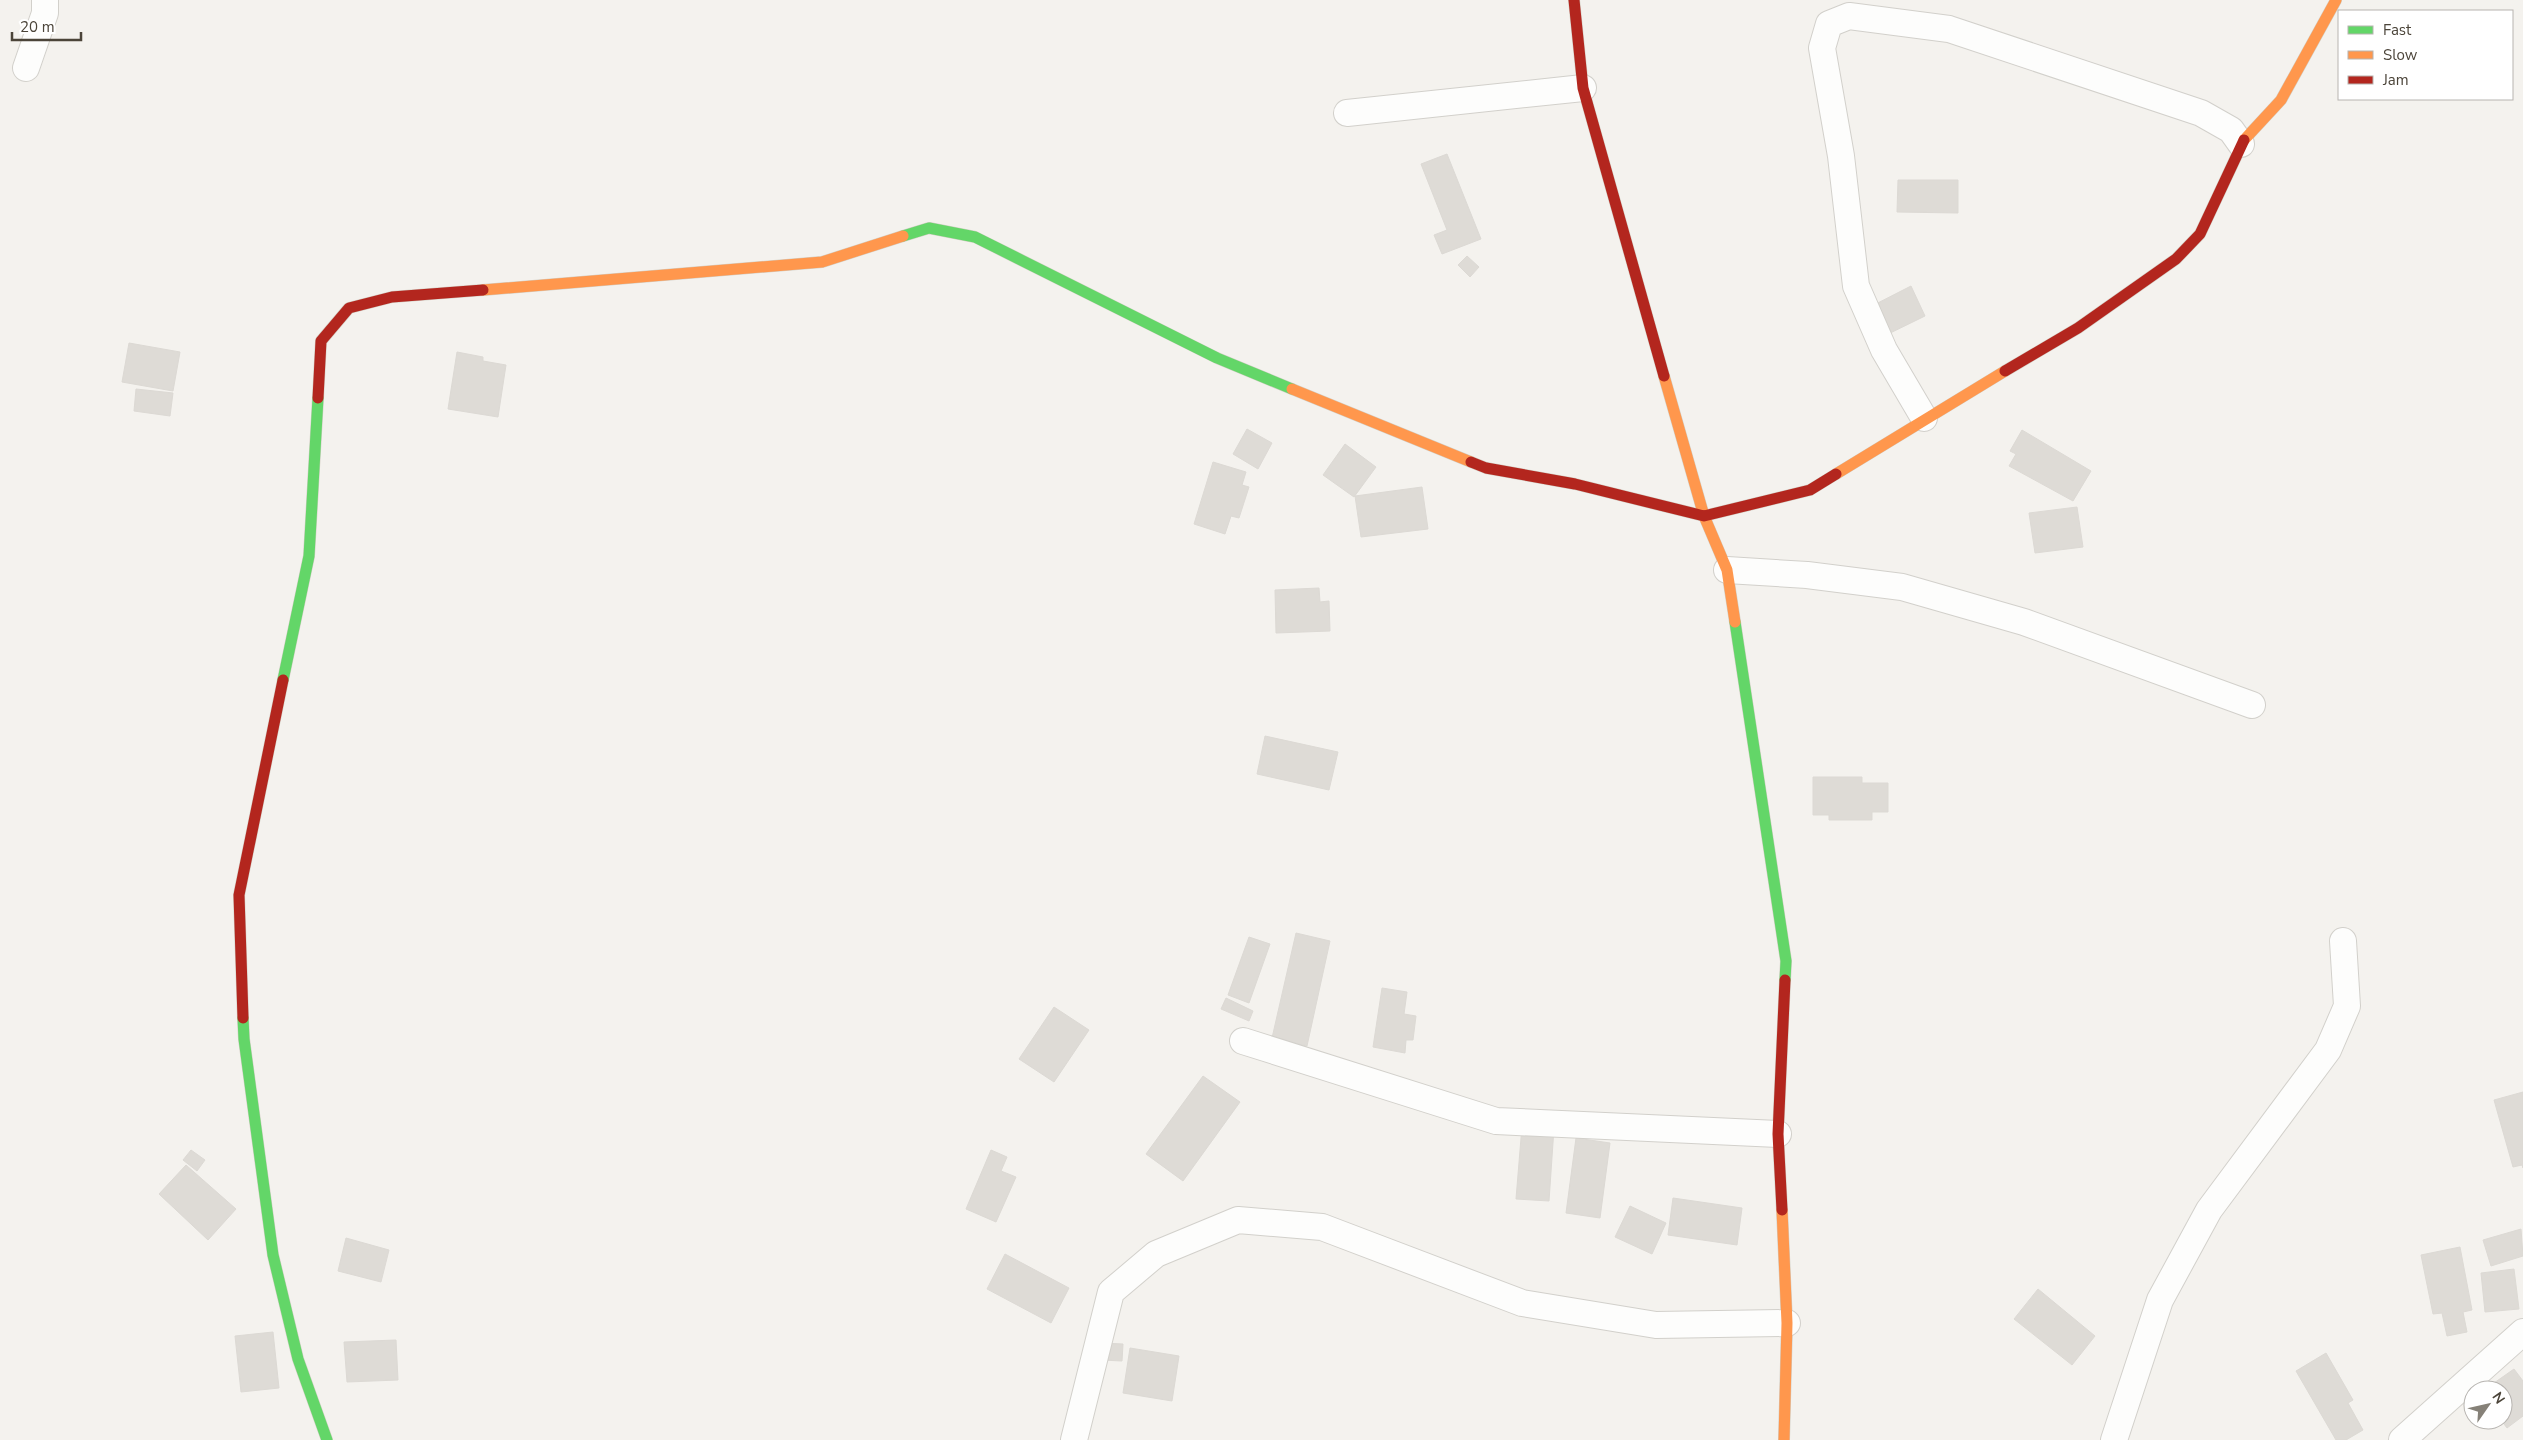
<svg xmlns="http://www.w3.org/2000/svg" width="2523" height="1440" font-family="'Nunito Sans',sans-serif">
<style>
.building{fill:#dedbd6;stroke:#dcd9d4}
.lines{fill:none;stroke-linecap:round;stroke-linejoin:round}
.street-casing{stroke:#d2d0cb;stroke-width:28}
.fast-casing{stroke:#d3cfc5;stroke-width:12}
.slow-casing{stroke:#d3cfc5;stroke-width:12}
.jam-casing{stroke:#d3cfc5;stroke-width:12}
.street{stroke:#fdfdfc;stroke-width:26}
.fast{stroke:#63d668;stroke-width:11}
.slow{stroke:#ff974d;stroke-width:11}
.jam{stroke:#b3261e;stroke-width:11}
</style>
<rect width="100%" height="100%" fill="#f4f2ee"/>
<g class="building">
<path d="M1447,154L1481,239L1442,254L1434,235L1447,230L1421,164Z"/>
<path d="M1898,180H1958V213L1897,212Z"/>
<path d="M1467,256L1479,267L1470,277L1458,265Z"/>
<path d="M1911,286L1925,316L1880,338L1866,309Z"/>
<path d="M129,343L180,352L173,391L122,382Z"/>
<path d="M457,352L483,357V361L506,365L498,417L448,409Z"/>
<path d="M136,389L173,393L170,416L134,411Z"/>
<path d="M1247,429L1272,443L1258,469L1233,454Z"/>
<path d="M2022,430L2091,471L2073,501L2009,466L2016,454L2010,451Z"/>
<path d="M1345,444L1376,467L1354,497L1323,475Z"/>
<path d="M1213,462L1246,472L1242,485L1249,487L1239,518L1231,516L1225,534L1194,524Z"/>
<path d="M1422,487L1428,529L1361,537L1355,496Z"/>
<path d="M2077,507L2083,547L2035,553L2029,513Z"/>
<path d="M1319,588L1320,602L1329,601L1330,631L1276,633L1275,590Z"/>
<path d="M1265,736L1338,752L1329,790L1257,774Z"/>
<path d="M1813,777H1862V783H1888V812H1872V820H1829V815H1813Z"/>
<path d="M1296,933L1330,941L1307,1046L1272,1038Z"/>
<path d="M1249,937L1270,944L1249,1003L1228,995Z"/>
<path d="M1382,988L1407,992L1404,1014L1416,1016L1413,1040H1406L1405,1053L1373,1047Z"/>
<path d="M1226,998L1253,1011L1249,1021L1221,1009Z"/>
<path d="M1054,1007L1089,1030L1054,1082L1019,1059Z"/>
<path d="M1203,1076L1240,1102L1183,1181L1146,1154Z"/>
<path d="M2523,1092V1168L2522,1165L2513,1167L2494,1100Z"/>
<path d="M1522,1126L1554,1128L1549,1201L1516,1199Z"/>
<path d="M1576,1138L1610,1143L1600,1218L1566,1213Z"/>
<path d="M191,1150L205,1160L197,1171L183,1160Z"/>
<path d="M991,1150L1007,1157L1001,1171L1016,1177L996,1222L966,1209Z"/>
<path d="M186,1165L236,1209L208,1240L159,1194Z"/>
<path d="M1673,1198L1742,1208L1737,1245L1668,1235Z"/>
<path d="M1630,1206L1666,1223L1652,1254L1615,1237Z"/>
<path d="M2521,1229L2523,1256L2491,1266L2483,1240Z"/>
<path d="M346,1238L389,1250L381,1282L338,1271Z"/>
<path d="M2460,1247L2472,1310L2463,1312L2467,1332L2447,1336L2442,1313L2433,1314L2421,1255Z"/>
<path d="M1005,1254L1069,1288L1051,1323L987,1289Z"/>
<path d="M2514,1269L2519,1309L2485,1312L2481,1273Z"/>
<path d="M2038,1289L2095,1336L2072,1365L2014,1319Z"/>
<path d="M273,1332L279,1388L241,1392L235,1336Z"/>
<path d="M396,1340L398,1380L347,1382L344,1342Z"/>
<path d="M1103,1343L1123,1344L1122,1361L1102,1360Z"/>
<path d="M1130,1348L1179,1356L1172,1401L1123,1393Z"/>
<path d="M2326,1353L2353,1400L2348,1403L2363,1430L2346,1440H2336L2296,1371Z"/>
<path d="M2514,1369L2523,1381V1416L2507,1428L2501,1420H2503V1390H2484Z"/>
</g>
<g class="lines">
<g class="street-casing">
<g id="street">
<path d="M26,68L45,13V0"/>
<path d="M1347,113L1583,88"/>
<path d="M1924,418L1884,350L1856,286L1841,156L1822,48L1829,24L1849,16L1949,29L2201,113L2231,130L2241,144"/>
<path d="M1727,570L1807,575L1902,587L2024,622L2252,705"/>
<path d="M1243,1041L1496,1121L1778,1134"/>
<path d="M1074,1440L1111,1292L1156,1254L1238,1220L1322,1227L1522,1303L1656,1325L1787,1323"/>
<path d="M2114,1440L2160,1300L2209,1210L2328,1050L2347,1006L2343,941"/>
<path d="M2402,1440L2523,1332"/>
</g>
</g>
<g class="fast-casing">
<g id="fast">
<path d="M903,236L929,228L975,237L1217,358L1292,389"/>
<path d="M1735,622L1786,961L1785,980"/>
<path d="M283,680L309,556L318,398"/>
<path d="M243,1018L244,1039L273,1255L298,1359L327,1440"/>
</g>
</g>
<g class="slow-casing">
<g id="slow">
<path d="M2244,140L2281,100L2336,0"/>
<path d="M483,290L822,262L903,236"/>
<path d="M1664,376L1704,516L1727,570L1735,622"/>
<path d="M1292,389L1471,462"/>
<path d="M1836,474L2005,371"/>
<path d="M1782,1210L1787,1323L1784,1440"/>
</g>
</g>
<g class="jam-casing">
<g id="jam">
<path d="M1574,0L1583,88L1664,376"/>
<path d="M2005,371L2078,328L2176,259L2200,234L2244,140"/>
<path d="M318,398L321,341L349,308L392,297L483,290"/>
<path d="M1471,462L1486,468L1575,484L1704,516L1810,490L1836,474"/>
<path d="M243,1018L239,895L283,680"/>
<path d="M1782,1210L1778,1134L1785,980"/>
</g>
</g>
<use href="#street" class="street"/>
<use href="#fast" class="fast"/>
<use href="#slow" class="slow"/>
<use href="#jam" class="jam"/>
</g>
<rect x="2338" y="10" width="175" height="90" fill="#ffffff" stroke="#b7b4b0"/>
<rect x="2348" y="26" width="25" height="8" fill="#63d668" stroke="#b7b4b0"/>
<text x="2383" y="35" font-size="15" fill="#4b4439">Fast</text>
<rect x="2348" y="51" width="25" height="8" fill="#ff974d" stroke="#b7b4b0"/>
<text x="2383" y="60" font-size="15" fill="#4b4439">Slow</text>
<rect x="2348" y="76" width="25" height="8" fill="#b3261e" stroke="#b7b4b0"/>
<text x="2383" y="85" font-size="15" fill="#4b4439">Jam</text>
<g transform="translate(2488 1405) rotate(56)"><circle r="24" fill="#ffffff" stroke="#b7b4b0"/>
<path d="M0-4L9 19L0 12L-9 19Z" fill="#868178"/>
<text y="-8" font-size="14" font-weight="bold" text-anchor="middle" fill="#4b4439">N</text>
</g>
<path d="M12 32v8h69v-8" fill="none" stroke="#4b4439" stroke-width="2.5"/>
<text x="20" y="32" font-size="15" fill="#4b4439" stroke="#ffffff" stroke-width="4" paint-order="stroke">20 m</text>
</svg>
